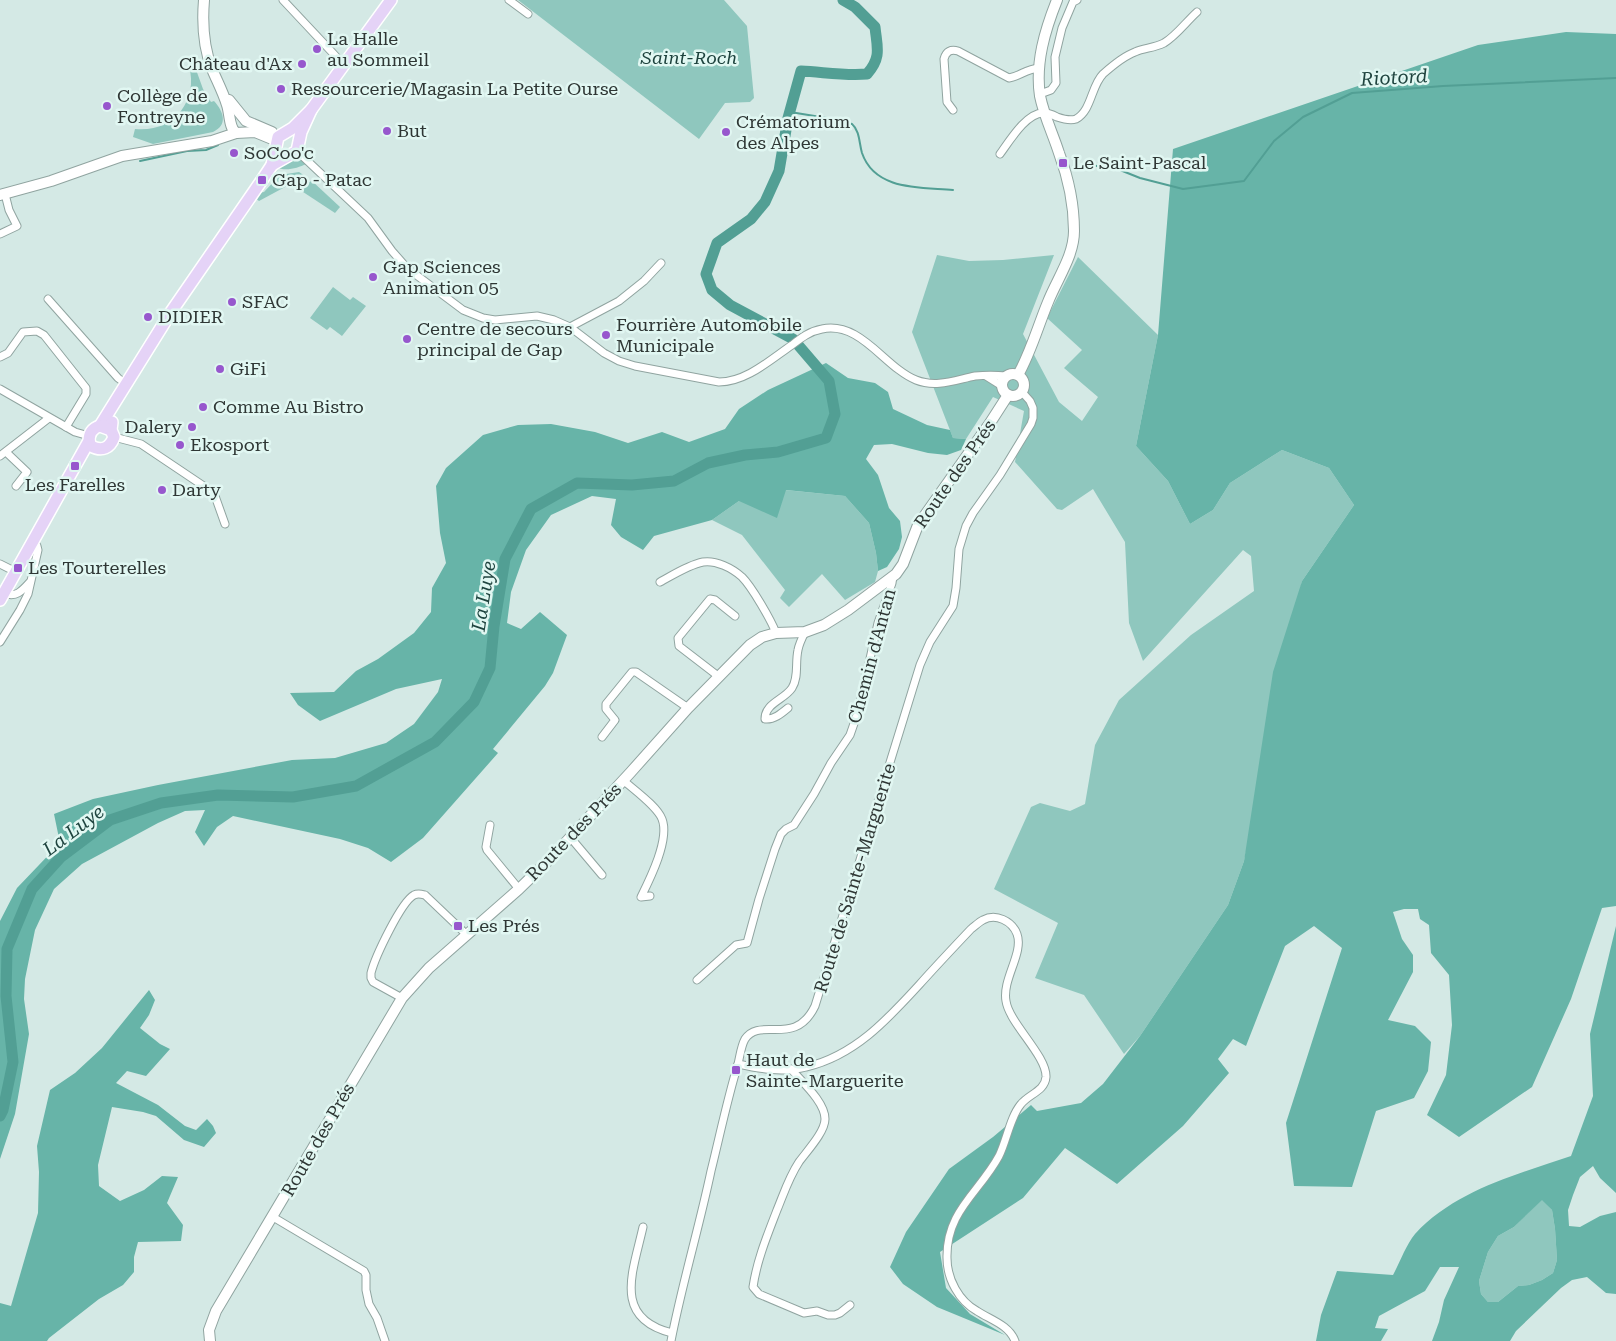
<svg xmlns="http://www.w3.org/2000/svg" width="1616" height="1341" font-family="'Roboto Serif',serif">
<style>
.green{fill:#8fc7be}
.forest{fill:#67b4a8;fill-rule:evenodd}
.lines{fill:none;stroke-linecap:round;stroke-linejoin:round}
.stream{stroke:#529f94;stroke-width:2}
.river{stroke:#529f94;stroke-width:11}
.street-casing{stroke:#90a4a0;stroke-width:9}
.secondary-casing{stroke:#90a4a0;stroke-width:12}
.primary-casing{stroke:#fff;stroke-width:14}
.street{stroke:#fff;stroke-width:7}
.secondary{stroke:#fff;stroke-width:10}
.primary{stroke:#e5d3f7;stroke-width:11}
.poi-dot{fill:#9757cd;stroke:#e1f7f2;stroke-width:2}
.labels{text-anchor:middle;stroke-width:5;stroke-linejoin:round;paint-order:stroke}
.poi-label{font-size:18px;fill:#2f3735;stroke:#e1f7f2;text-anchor:start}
.park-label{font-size:18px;font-style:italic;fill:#1d423d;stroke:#e1f7f2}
.street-label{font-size:18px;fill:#2f3735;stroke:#e1f7f2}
.water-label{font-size:19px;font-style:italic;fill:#1f443f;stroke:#e1f7f2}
</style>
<rect width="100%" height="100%" fill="#d4e9e5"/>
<g class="green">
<path d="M518,0H724L747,26L754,98L750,102L725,103L699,139Z"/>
<path d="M194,64L203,89L211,102L214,101C224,112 228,125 213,132L153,144L133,137L135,129C172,133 199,102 189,66Z"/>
<path d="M292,158L299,159L306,164C298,168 285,172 276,167Z"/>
<path d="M299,172L308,178L285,187L259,201L254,197L258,193L264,192L280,175Z"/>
<path d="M312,181L340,207L335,213L297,188L298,186Z"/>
<path d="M937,255L969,261L1003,260L1054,255L1023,334L1059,402L1082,421L1098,397L1064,368L1082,350L1047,318L1078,257L1158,335L1136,446L1168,481L1190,524L1213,510L1230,483L1282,450L1329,468L1354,505L1302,581L1244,861L1228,905L1140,1036L1124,1054L1084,995L1035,978L1058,923L994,889L1031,807L1040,803L1070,811L1085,804L1095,745L1119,700L1191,635L1254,591L1251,556L1243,550L1143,661L1129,623L1125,542L1093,489L1062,510L1057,509L1015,462L1024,411L993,397L966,439L953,438L912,332Z"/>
<path d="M333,287L350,300L353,297L366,306L342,336L330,327L327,330L310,318Z"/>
<path d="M785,490L845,496L869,523L876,553L878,571L875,582L845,600L822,574L789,607L780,598L785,590L742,535L712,520L739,501Z"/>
<path d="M1542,1199L1552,1210L1555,1229L1557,1260L1553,1273L1542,1280L1529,1285L1518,1286L1498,1302H1488L1481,1294L1479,1281L1488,1252L1498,1236L1514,1227Z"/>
</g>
<g class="forest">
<path d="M1566,32L1616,34V906L1602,908L1571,999L1532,1087L1459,1137L1427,1115L1446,1075L1452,1025L1449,975L1431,953L1429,925L1420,919L1418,909H1404L1393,912L1402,939L1413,955V972L1388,1020L1415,1026L1431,1042L1428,1071L1414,1098L1376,1111L1352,1187L1294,1186L1286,1123L1342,948L1314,926L1285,946L1246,1046L1233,1039L1218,1059L1229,1073L1183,1126L1117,1184L1065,1148L1023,1198L940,1252L946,1288L970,1314L1005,1335L937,1307L903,1284L890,1267L906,1232L949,1169L993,1137L1031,1105L1037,1111L1081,1103L1103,1084L1140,1036L1228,905L1244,861L1273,672L1302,581L1354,505L1329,468L1282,450L1230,483L1213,510L1190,524L1168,481L1136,446L1158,335L1173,149L1478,45Z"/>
<path d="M826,363L848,378L875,383L888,392L893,409L927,425L950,430L953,438L966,439L961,450L947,455L928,453L892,444L874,445L866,459L878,475L889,508L900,521L902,537L899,549L887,567L878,571L876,553L869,523L845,496L786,490L777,518L739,501L712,520L654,536L643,550L621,537L611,525L616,499L592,496L551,515L526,550L511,592L507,623L521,629L540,612L567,635L553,673L545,686L493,749L498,753L423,838L391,862L368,848L340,839L233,816L217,827L204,846L195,832L205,810L185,811L158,823L82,864L54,889L35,930L25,979L24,999L29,1034L15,1114L0,1159V921L17,888L60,843L54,814L93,799L158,785L292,760L335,758L386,743L414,724L438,692L442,679L396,689L320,721L298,705L290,693L334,692L356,671L378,659L414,633L431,612L432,588L446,563L440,533L436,486L446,468L483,435L518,425L551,424L595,432L628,443L662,432L689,442L725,429L739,409L768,390Z"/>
<path d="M1616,926V1193L1600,1178L1593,1166L1580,1177L1573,1195L1568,1210L1569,1226L1580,1227L1600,1216L1616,1212V1294L1606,1293L1587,1277L1572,1280L1561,1288L1516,1331L1510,1341H1432L1439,1322L1444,1300L1459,1267H1440L1425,1291L1379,1316L1375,1328L1388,1329L1381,1341H1316L1321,1315L1337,1271L1393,1275C1400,1262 1406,1245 1415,1234C1456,1190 1516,1175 1571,1156L1593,1096L1590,1034ZM1542,1200L1552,1210L1555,1229L1557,1260L1553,1273L1542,1280L1529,1285L1518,1286L1498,1302H1488L1481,1294L1479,1281L1488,1252L1498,1236L1514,1227Z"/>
<path d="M149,990L155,1000L149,1015L140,1028L160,1044L170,1049L146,1076L127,1071L116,1083L158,1105L185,1126L196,1130L207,1119L213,1126L216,1133L204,1147L184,1140L156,1116L143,1112L112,1107L98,1165L99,1186L120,1201L144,1190L162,1176L178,1177L167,1203L183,1225L181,1241L138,1242L134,1257V1272L123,1285L99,1299L49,1338L47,1341H0V1303L11,1306L38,1213L39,1172L37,1146L50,1090L75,1073L102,1048Z"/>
</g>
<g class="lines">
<g class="stream">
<path d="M790,112L827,118L852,124C860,131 859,143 862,153C875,191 921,187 953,190"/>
<path d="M140,161L187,151L206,150L218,145"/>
<path d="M1091,165L1120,170L1140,178L1183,189L1244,181L1274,141L1303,117L1352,93L1443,86L1616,78"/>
</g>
<path class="river" d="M0,1116L3,1110L13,1062L6,996L7,949L32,889L61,857L110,820L161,803L218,795L293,797L356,786L435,742L474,702L490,668L494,626L505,559L531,509L577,483L632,485L674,481L708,463L745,455L778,452L826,438L835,414L829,381L793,339L730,305L712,290L706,274L717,243L751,219L765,202L779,171L788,118L801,71C823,72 845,76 867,74C882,57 877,47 875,27L855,7L843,0"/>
<g class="street-casing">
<g id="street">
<path d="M283,0L344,65"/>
<path d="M509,0L528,14"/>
<path d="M1040,94L1051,90L1056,83L1055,57L1062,28L1073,2L1077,0"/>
<path d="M953,110L947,102L944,59C946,51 951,49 958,51L1009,78C1021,76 1025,69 1040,68"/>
<path d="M297,151L368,218L392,251L407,268L463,310L483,318L495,320L537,316L554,320L570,327L604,353L619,361L635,366L719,382C746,382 770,360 792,345C801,338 810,331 822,329C861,321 884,367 916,380C936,388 955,380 975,376C986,375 995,375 1006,376"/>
<path d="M1000,154C1009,142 1026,113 1043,113C1047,112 1053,115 1057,117C1063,119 1070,121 1076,119C1092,110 1091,86 1103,74C1112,66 1124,56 1135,52C1144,48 1154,48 1164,43C1176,36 1186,22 1197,12"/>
<path d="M0,234L17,226L9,210L5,194"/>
<path d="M48,299L118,378L126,384"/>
<path d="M570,327L619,301L644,281L661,263"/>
<path d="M0,357L8,353L23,332L37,331L44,335L86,388V394L66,427"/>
<path d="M986,376L1002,386"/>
<path d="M0,389L75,432L89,436"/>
<path d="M114,437L141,444L211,491L215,496L225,524"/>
<path d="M6,452L27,472L16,486"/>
<path d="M0,456L49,418"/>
<path d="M0,564L16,572"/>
<path d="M660,582C673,575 688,565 703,562C716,560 732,568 742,577C752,587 771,620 776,633"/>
<path d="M4,593C16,598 22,591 30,582"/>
<path d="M0,642L20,610L28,594L38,550L37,546L33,540"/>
<path d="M718,676L679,646L678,638L710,599L715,600L735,616"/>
<path d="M788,708C782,713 774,720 765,719C765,703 784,700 792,688C799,677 795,663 798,650C799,644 802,638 805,632"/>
<path d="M602,737L615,720L606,709V704L632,672H636L688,708"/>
<path d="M623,780C634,790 657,806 662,819C670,839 650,879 641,897L650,896"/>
<path d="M490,825L486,847L487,850L519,889"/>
<path d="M570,837L602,875"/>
<path d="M697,980L736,945L747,943L759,899L775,849L781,834L786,829L794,825L814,794L831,763L850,735L858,712L878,623L892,583L893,576"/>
<path d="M402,998L373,982L371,978V973C375,957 401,902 414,895C418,893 421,894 425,895L467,935"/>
<path d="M738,1064C761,1069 783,1073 806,1067C854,1056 887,1020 919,985C936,966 953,948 971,929C975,926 979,922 983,920C996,913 1012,921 1017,934C1024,953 1002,979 1006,1001C1009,1023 1047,1056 1046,1077C1045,1091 1029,1094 1021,1104C1010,1117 1007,1140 999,1156C979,1193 946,1211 947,1258C947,1279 959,1301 977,1311C991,1320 1009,1325 1015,1341"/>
<path d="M791,1069C802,1082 825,1102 825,1119C825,1132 807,1151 799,1162C789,1177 784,1193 777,1210C767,1236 757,1260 753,1287L759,1294L804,1313L817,1311L828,1315H835L840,1313L850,1305"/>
<path d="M273,1217L364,1271L366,1275V1290L369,1304L377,1318L385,1341"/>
<path d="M643,1227C633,1272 612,1318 672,1333"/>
<path d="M671,1341C682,1284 699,1228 711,1171C720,1135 727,1100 738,1064C740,1056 741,1046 745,1039C760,1016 795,1048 815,1006L920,665L930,642L953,606L956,588L959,549L966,526L973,513L1000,475L1031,424L1033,418V408L1030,401L1022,392"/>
</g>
</g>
<g class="secondary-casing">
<g id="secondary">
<path d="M204,0C202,24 203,46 212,69C217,81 223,92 227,105C230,114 229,128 236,133L255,132L277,141"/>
<path d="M229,100L246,121L272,132"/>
<path d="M0,195L51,181L122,156L212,141L236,133"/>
<circle cx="1013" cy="385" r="11"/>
<path d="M1018,375C1031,352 1038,326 1048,302C1057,279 1074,256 1074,231C1074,205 1068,177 1059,153C1053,134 1044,116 1040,96C1035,63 1045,30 1057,0"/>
<path d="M210,1341L209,1330L216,1311L402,998L429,968L519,889L553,856L630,773L688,708L750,645L762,637L776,633L805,632L824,625L848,610L896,574L903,564L918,525L990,423L1008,395"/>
</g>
</g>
<g class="primary-casing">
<g id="primary">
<path d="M272,165L278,137L293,128L311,110L391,0"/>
<path d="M100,426L171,312L262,180L272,165L297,151L301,132L311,110"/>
<path d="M89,441L91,446C102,452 110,448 114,437L111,430L112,422"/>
<path d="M0,600L89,441C89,434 92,428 100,426L111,430"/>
</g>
</g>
<use href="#street" class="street"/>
<use href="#secondary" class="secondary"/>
<use href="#primary" class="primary"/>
</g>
<g class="poi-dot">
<circle cx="317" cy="49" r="5"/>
<circle cx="302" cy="64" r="5"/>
<circle cx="281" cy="89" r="5"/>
<circle cx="107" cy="106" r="5"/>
<circle cx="387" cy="131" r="5"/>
<circle cx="726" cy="132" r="5"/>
<circle cx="234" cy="153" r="5"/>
<rect x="1058" y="158" width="10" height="10" rx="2.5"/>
<rect x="257" y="175" width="10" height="10" rx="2.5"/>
<circle cx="373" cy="277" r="5"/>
<circle cx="232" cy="302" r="5"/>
<circle cx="148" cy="317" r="5"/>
<circle cx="606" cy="335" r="5"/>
<circle cx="407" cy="339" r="5"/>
<circle cx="220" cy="369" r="5"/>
<circle cx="203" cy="407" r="5"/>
<circle cx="192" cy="427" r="5"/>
<circle cx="180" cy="445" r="5"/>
<rect x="70" y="461" width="10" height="10" rx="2.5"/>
<circle cx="162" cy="490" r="5"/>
<rect x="13" y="563" width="10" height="10" rx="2.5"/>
<rect x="453" y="921" width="10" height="10" rx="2.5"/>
<rect x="731" y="1065" width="10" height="10" rx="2.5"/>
</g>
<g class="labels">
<g class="poi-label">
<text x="327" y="45">La Halle<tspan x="327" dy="21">au Sommeil</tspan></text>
<text x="292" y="70" text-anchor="end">Château d'Ax</text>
<text x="291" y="95">Ressourcerie/Magasin La Petite Ourse</text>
<text x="117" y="102">Collège de<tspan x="117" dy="21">Fontreyne</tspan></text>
<text x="736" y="128">Crématorium<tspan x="736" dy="21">des Alpes</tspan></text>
<text x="397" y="137">But</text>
<text x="244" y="159">SoCoo'c</text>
<text x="1073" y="169">Le Saint-Pascal</text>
<text x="272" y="186">Gap - Patac</text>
<text x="383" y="273">Gap Sciences<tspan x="383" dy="21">Animation 05</tspan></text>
<text x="242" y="308">SFAC</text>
<text x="158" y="323">DIDIER</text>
<text x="616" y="331">Fourrière Automobile<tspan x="616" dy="21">Municipale</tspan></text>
<text x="417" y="335">Centre de secours<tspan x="417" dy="21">principal de Gap</tspan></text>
<text x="230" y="375">GiFi</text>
<text x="213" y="413">Comme Au Bistro</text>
<text x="182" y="433" text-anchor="end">Dalery</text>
<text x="190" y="451">Ekosport</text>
<text x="75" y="491" text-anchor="middle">Les Farelles</text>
<text x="172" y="496">Darty</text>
<text x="28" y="574">Les Tourterelles</text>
<text x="468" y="932">Les Prés</text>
<text x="746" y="1066">Haut de<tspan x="746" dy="21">Sainte-Marguerite</tspan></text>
</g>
<g class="park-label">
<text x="689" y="64">Saint-Roch</text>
</g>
<g class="street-label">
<text transform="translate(955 474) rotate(-55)" y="6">Route des Prés</text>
<text transform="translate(872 656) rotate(-75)" y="6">Chemin d'Antan</text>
<text transform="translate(574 832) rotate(-46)" y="6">Route des Prés</text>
<text transform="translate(855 878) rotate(-73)" y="6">Route de Sainte-Marguerite</text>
<text transform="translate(318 1140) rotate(-60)" y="6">Route des Prés</text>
</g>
<g class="water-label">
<text transform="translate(1394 77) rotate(-3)" y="7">Riotord</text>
<text transform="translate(483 596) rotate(-81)" y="7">La Luye</text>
<text transform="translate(73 830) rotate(-37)" y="7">La Luye</text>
</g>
</g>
</svg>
